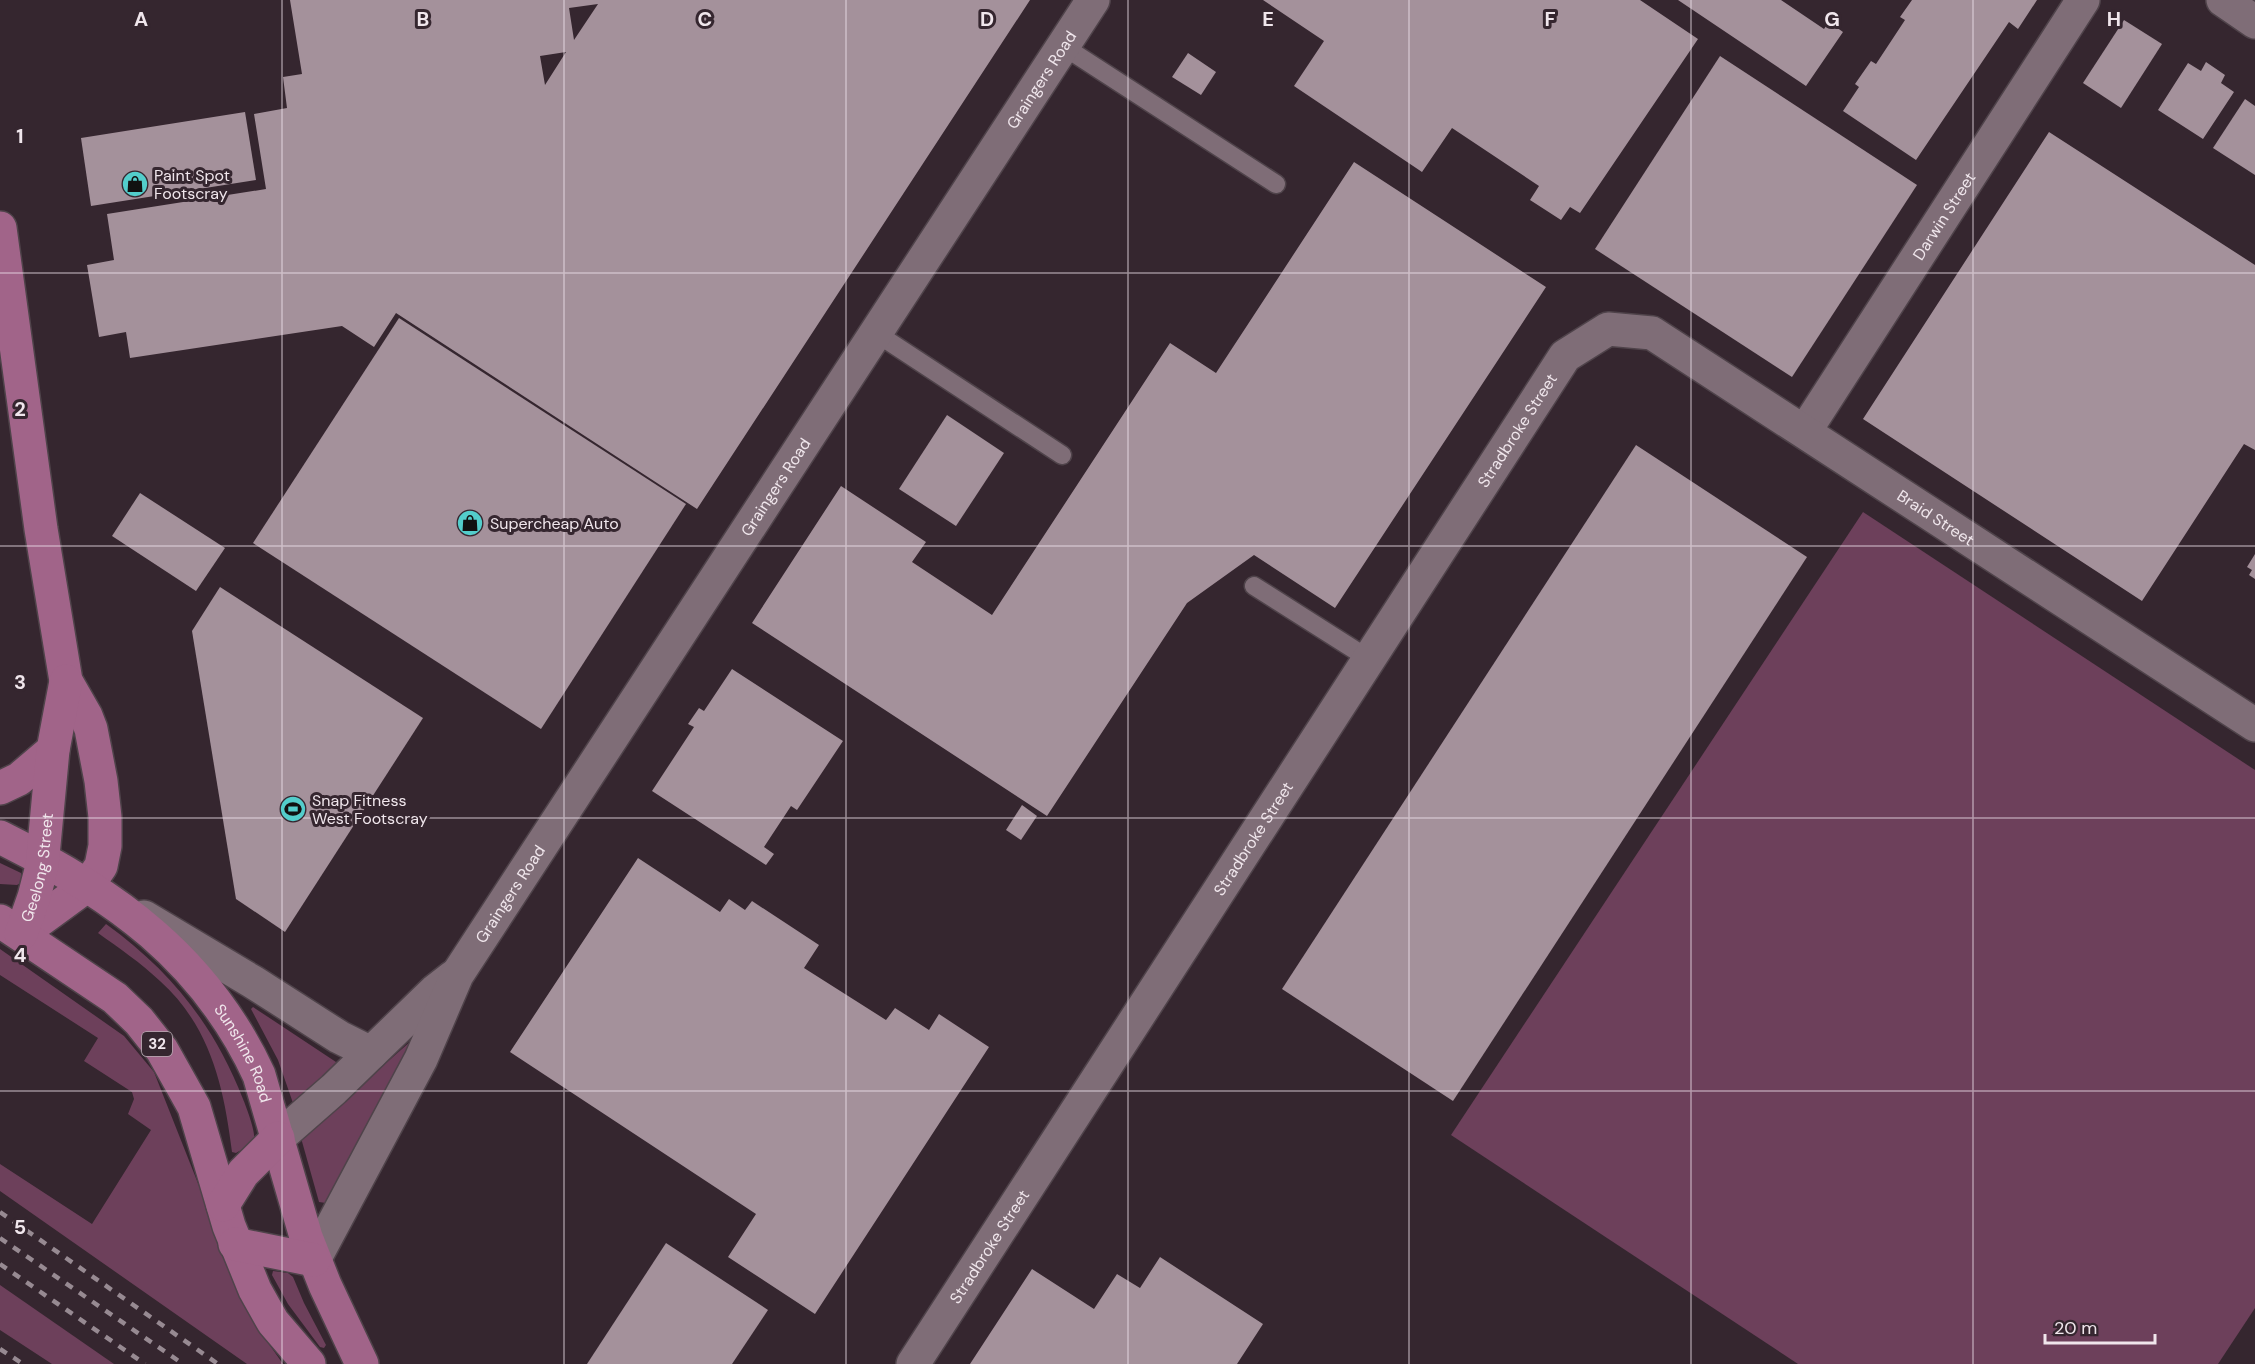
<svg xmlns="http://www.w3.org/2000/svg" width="2255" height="1364" font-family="'DM Sans',sans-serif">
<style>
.green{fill:#6d405b}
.building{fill:#a4919b;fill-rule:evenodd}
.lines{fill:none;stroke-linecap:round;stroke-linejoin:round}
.service-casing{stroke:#4f434a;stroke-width:21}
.minor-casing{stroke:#4f434a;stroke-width:36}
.primary-casing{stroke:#4f434a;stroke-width:36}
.service{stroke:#7f6d77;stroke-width:18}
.minor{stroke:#7f6d77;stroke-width:33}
.primary{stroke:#a16489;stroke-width:33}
.rail{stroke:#978a92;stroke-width:4.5;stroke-dasharray:8 8;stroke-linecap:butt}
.grid{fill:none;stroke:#f0e6ec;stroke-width:1.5;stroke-opacity:0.55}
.labels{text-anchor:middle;stroke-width:6;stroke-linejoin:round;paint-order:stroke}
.shield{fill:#35262f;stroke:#b8acb3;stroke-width:1.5}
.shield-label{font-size:15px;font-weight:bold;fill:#f0e6ec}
.street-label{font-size:16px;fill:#f0e6ec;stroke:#35262f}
.poi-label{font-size:16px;fill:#f0e6ec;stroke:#35262f;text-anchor:start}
.grid-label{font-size:20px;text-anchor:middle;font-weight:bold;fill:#f0e6ec;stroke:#35262f;stroke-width:6;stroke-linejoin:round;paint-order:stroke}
</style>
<rect width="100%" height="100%" fill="#35262f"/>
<g class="green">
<path d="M1863,512L2255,770V1308L2218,1364H1798L1451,1135Z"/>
<path d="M0,863L21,873L22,882L17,885L0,884Z"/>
<path d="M106,924C171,971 214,1025 243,1099C246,1106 256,1133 254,1139C251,1145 241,1150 236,1153L232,1152C224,1088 211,1027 160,981C141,963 119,948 98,933Z"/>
<path d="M0,949L124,1036L154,1072L252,1320L283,1364H247L0,1191V1164L92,1224L151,1130L128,1114L134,1099L132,1092L84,1061L98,1038L0,975Z"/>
<path d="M253,1007L336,1062L337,1065L293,1103L278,1060L251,1009Z"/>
<path d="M411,1041L413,1043L326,1203L319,1202L301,1138Z"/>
<path d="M273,1271L288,1273L293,1277L304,1303L326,1345L324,1348L320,1347L288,1304L272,1275Z"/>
<path d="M0,1285L114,1364H52L0,1330Z"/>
</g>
<g class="building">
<path d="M290,0H1030L697,509L396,313L374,347L342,326L130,358L126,332L99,337L87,265L114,260L107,214L266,189L254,114L287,108L283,77L302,74ZM598,4L574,40L569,8ZM566,52L545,85L540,56Z"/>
<path d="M1263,0H1640L1698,39L1580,213L1570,207L1561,220L1530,200L1539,186L1452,128L1422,172L1294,86L1324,41Z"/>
<path d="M1678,0H1781L1824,29L1829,22L1843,32L1806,86Z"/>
<path d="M1912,0H2037L2018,29L2009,22L1916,160L1843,111L1859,87L1855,84L1871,61L1876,64L1905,20L1900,17Z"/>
<path d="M2124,20L2162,44L2121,108L2083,83Z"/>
<path d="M1188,53L1216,72L1201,95L1172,77Z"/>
<path d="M1720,56L1917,185L1792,377L1595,249Z"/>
<path d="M2206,62L2225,75L2221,83L2234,92L2203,139L2158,110L2188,63L2201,71Z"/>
<path d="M2245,99L2255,106V175L2213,148Z"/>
<path d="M245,112L256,180L91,206L81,138Z"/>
<path d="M2049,132L2255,265V450L2244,444L2142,601L1863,419Z"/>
<path d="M1354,162L1546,287L1335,608L1254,555L1187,603L1047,816L752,623L841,486L926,542L912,562L992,615L1170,343L1216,373Z"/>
<path d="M399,318L686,504L541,729L253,543Z"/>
<path d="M947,415L1004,453L956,526L899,489Z"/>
<path d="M1636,445L1807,557L1453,1101L1282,989Z"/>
<path d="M140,493L225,548L196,591L112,536Z"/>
<path d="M2255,554V579L2249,575L2252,570L2247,567Z"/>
<path d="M220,587L423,718L285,932L236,899L192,631Z"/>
<path d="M732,669L843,741L797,810L791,806L764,847L774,854L766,865L652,791L694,727L688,724L699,708L704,711Z"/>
<path d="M1022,805L1037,816L1021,840L1006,830Z"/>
<path d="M638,858L720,912L729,899L745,910L752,901L819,945L804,968L886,1020L895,1008L929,1030L939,1014L989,1047L815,1314L728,1257L756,1214L510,1052Z"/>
<path d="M666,1243L768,1310L732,1364H587Z"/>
<path d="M1160,1257L1263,1324L1237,1364H970L1032,1269L1094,1309L1117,1274L1140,1288Z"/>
</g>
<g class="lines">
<g class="service-casing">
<g id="service">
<path d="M1063,46L1276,184"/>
<path d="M876,333L1062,455"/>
<path d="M1254,586L1369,659"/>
</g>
</g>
<g class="minor-casing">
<g id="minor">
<path d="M2223,0L2255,22"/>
<path id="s1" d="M1805,431L2083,0"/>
<path d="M144,917L253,982L339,1037L371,1053"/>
<path d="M278,1138L334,1089L435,991L453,977"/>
<path id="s2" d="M314,1260L421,1059L457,975L1093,0"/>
<path id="s3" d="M913,1364L1565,356L1608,329L1652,333L2255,725"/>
</g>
</g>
<g class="primary-casing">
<g id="primary">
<path d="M0,228L41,529L66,681L86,716L91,729L101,781L105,817V846L101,866L88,885L21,934"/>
<path d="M0,788L19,779L53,750"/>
<path id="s4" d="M0,837C113,893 205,958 259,1075L306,1237L325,1285L362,1364"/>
<path d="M0,921L115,998L139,1021L162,1050L194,1107L229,1226L255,1290L273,1322L309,1364"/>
<path id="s5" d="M21,934L34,897L42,866L53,750L66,681"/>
<path d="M223,1205L243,1173L278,1138"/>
<path d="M235,1244L314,1260"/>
</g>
</g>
<use href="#service" class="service"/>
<use href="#minor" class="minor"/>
<use href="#primary" class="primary"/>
<g class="rail">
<path d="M0,1212L218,1364"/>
<path d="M0,1238L183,1364"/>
<path d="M0,1264L145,1364"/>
<path d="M0,1349L23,1364"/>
</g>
</g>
<path class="grid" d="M282,0V1364M564,0V1364M846,0V1364M1128,0V1364M1409,0V1364M1691,0V1364M1973,0V1364M0,273H2255M0,546H2255M0,818H2255M0,1091H2255"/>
<defs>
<g id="shop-disc" transform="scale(1.35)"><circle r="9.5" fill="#53cdcb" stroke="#35262f"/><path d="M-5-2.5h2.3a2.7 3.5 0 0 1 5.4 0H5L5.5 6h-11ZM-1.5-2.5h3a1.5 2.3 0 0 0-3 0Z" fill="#111"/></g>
<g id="stadium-disc" transform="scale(1.35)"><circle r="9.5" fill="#53cdcb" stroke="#35262f"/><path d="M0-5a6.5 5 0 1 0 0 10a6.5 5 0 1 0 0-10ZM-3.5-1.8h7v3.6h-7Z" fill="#111"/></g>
</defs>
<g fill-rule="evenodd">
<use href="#shop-disc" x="135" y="184"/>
<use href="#shop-disc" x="470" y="523"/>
<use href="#stadium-disc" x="293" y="809"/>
</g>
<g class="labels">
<rect class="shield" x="142" y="1032" width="30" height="24" rx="4.5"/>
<g class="shield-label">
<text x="157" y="1049">32</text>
</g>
<g class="street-label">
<text dy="6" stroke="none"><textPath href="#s2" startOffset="1388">Graingers Road</textPath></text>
<text dy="6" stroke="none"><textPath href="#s1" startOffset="256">Darwin Street</textPath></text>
<text dy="6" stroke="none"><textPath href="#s3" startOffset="1112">Stradbroke Street</textPath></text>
<text dy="6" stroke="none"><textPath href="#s2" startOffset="902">Graingers Road</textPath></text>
<text dy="6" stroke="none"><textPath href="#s3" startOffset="1634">Braid Street</textPath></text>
<text dy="6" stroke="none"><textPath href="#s3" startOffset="626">Stradbroke Street</textPath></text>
<text dy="6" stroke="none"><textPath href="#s5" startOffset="69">Geelong Street</textPath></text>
<text dy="6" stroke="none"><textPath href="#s2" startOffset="416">Graingers Road</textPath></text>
<text dy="6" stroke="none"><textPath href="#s4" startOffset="333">Sunshine Road</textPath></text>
<text dy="6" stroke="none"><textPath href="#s3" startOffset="140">Stradbroke Street</textPath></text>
</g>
<g class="poi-label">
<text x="154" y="181">Paint Spot<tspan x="154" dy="18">Footscray</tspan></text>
<text x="490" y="529">Supercheap Auto</text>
<text x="312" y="806">Snap Fitness<tspan x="312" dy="18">West Footscray</tspan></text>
</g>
</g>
<g class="grid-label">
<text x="141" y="26">A</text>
<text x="423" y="26">B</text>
<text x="705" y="26">C</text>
<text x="987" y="26">D</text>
<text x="1268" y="26">E</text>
<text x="1550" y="26">F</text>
<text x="1832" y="26">G</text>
<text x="2114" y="26">H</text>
<text x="20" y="143">1</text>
<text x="20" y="416">2</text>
<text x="20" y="689">3</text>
<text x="20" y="962">4</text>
<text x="20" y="1234">5</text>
</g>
<path d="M2045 1334v9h110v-9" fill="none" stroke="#f0e6ec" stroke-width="3"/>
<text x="2054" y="1334" font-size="18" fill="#f0e6ec" stroke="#35262f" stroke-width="4.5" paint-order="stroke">20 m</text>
</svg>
